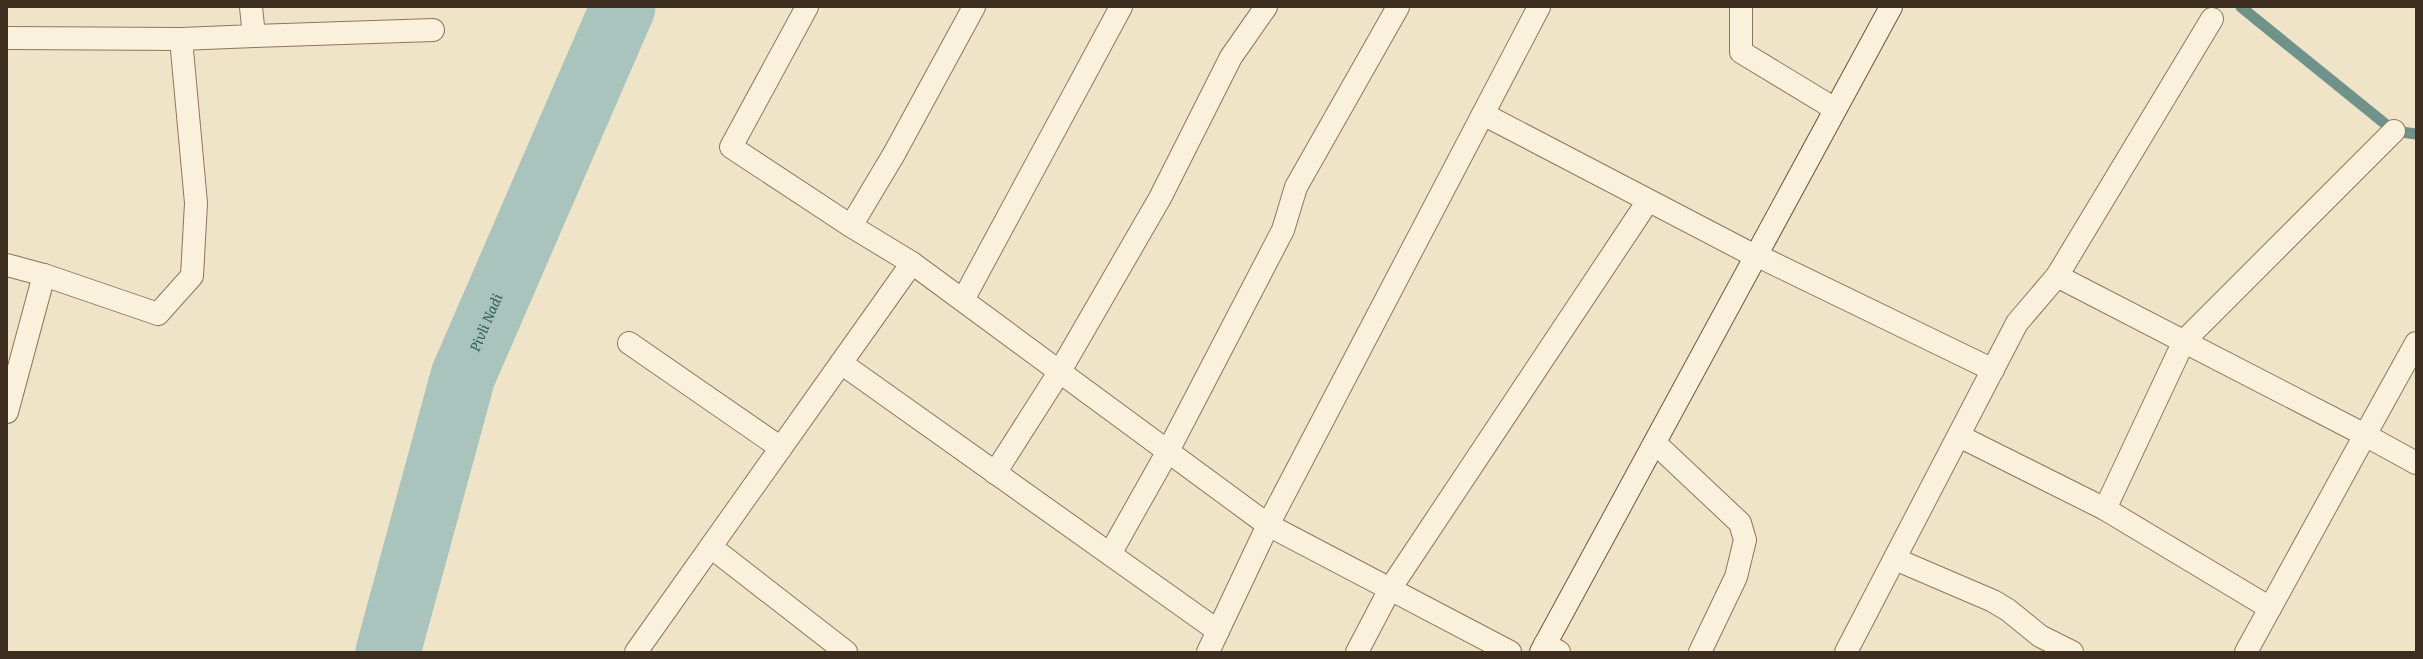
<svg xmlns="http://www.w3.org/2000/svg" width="2423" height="659" font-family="Literata,serif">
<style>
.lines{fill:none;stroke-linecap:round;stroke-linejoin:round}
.stream{stroke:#6f938a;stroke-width:11}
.river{stroke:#a9c4bc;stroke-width:65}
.street-casing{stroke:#8d765c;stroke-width:24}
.secondary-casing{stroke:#6f573f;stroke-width:24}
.street{stroke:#faf1dc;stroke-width:22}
.secondary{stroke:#faf1dc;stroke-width:22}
.labels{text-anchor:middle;stroke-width:3;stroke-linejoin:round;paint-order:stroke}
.water-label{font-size:14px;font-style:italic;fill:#2f5d5a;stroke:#f7eed8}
</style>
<rect width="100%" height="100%" fill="#f0e4c8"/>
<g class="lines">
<path class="stream" d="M2241,7L2394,131L2416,134"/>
<path class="river" id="s1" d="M388,652L463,376L623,7"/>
<g class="street-casing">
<g id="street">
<path d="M807,7L731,147L851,226L912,263L1268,525L1510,652"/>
<path d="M1741,7V52L1835,109"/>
<path d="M254,36L433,30"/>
<path d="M7,38L181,39L254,36L251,7"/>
<path d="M1483,114L1755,256H1758L1993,370"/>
<path d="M851,226L894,154L974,7"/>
<path d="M7,265L44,275L7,412"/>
<path d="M44,275L158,314L192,276L196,203L181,39"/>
<path d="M2057,276L2212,19"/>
<path d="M963,300L1121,7"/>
<path d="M629,343L781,448"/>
<path d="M2416,343L2365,435L2416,463"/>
<path d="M841,363L1218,631"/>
<path d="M1959,436L2105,509L2270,608"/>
<path d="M1655,443L1740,523L1745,540L1736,577L1700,652"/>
<path d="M995,473L1060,371L1160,198L1231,57L1266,7"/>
<path d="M2105,509L2184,341L2394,131"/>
<path d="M711,547L846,652"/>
<path d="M1110,554L1168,451L1283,230L1296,187L1398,7"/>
<path d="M1895,559L1993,601L2008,610L2040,636L2072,652"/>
<path d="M1545,644L1559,652"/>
<path d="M636,652L912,263"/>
<path d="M1208,652L1268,525L1539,7"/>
<path d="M1357,652L1390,589L1648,201"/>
<path d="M1846,652L2017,323L2057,276L2365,435L2246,652"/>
</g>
</g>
<g class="secondary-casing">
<path id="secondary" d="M1541,652L1891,7"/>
</g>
<use href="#street" class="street"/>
<use href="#secondary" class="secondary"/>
</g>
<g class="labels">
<g class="water-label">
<text dy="5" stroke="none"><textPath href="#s1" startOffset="344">Pivli Nadi</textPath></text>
</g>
</g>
<rect width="2423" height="659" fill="none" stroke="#3d2e20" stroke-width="16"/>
</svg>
